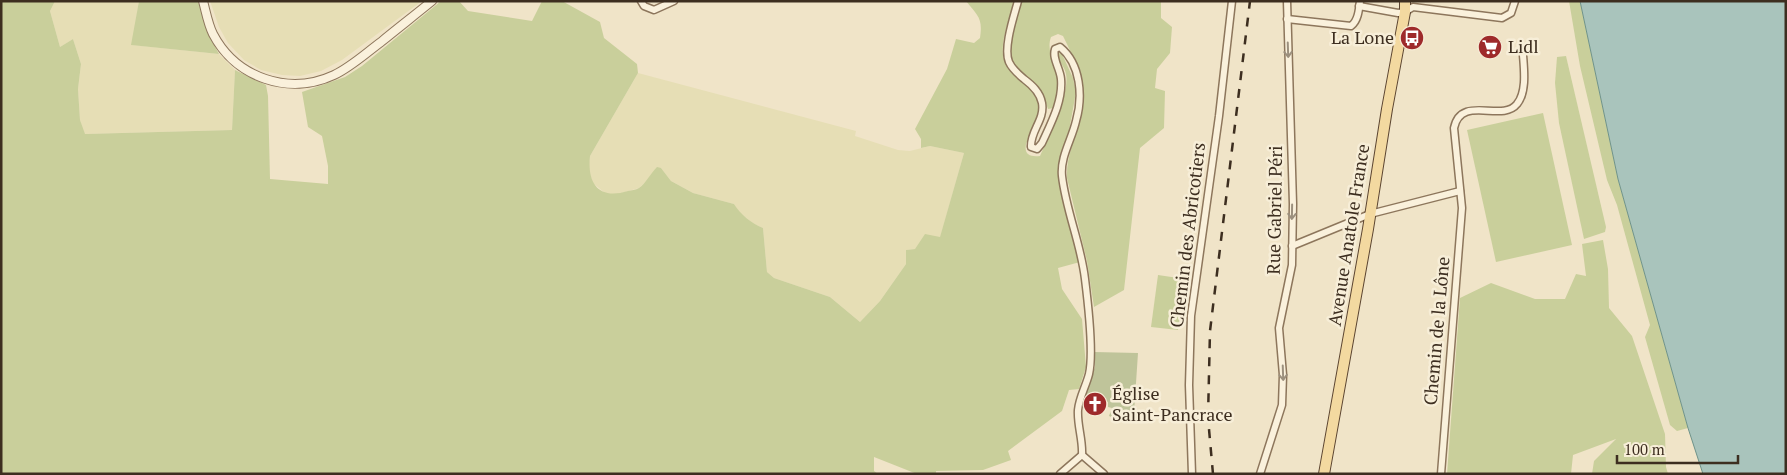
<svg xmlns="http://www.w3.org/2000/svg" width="1787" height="475" font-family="'PT Serif',serif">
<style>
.farmland{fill:#e6deb5}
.green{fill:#c9cf9b}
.cemetery{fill:#bfc49a}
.water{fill:#a9c4bc;stroke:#6f938a}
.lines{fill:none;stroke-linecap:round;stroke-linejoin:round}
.minor-casing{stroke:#8d765c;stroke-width:9}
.tertiary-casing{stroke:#8d765c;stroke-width:10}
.primary-casing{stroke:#5b4430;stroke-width:12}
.minor{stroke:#faf1dc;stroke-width:6}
.tertiary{stroke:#faf1dc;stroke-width:8}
.primary{stroke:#f3d9a0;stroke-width:10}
.rail{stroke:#3d2e20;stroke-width:2.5;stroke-dasharray:9 9;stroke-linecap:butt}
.oneway{stroke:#9c907e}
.labels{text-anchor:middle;stroke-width:5;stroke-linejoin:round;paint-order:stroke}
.poi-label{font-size:18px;fill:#3d2e20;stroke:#f7eed8;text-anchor:start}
.street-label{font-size:18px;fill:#3d2e20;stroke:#f7eed8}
</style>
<rect width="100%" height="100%" fill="#f0e4c8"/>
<g class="farmland">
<path d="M55,1H139L132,45L219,54L235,70L232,130L84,134L80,120L78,89L81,64L73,39L60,47L50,11Z"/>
<path d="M210,1H422L342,60L321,71L300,76L282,75L261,70L244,60L228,43L219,27Z"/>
<path d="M638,73L856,131L855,136L898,150L910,151L930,146L964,153L940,238L932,237L915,249L906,250V264L880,301L860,322L830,297L774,278L767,272L763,228L754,224L739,212L734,204L693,193L671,181L661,168L639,188L618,194H606L593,183L588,170L590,156Z"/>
</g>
<g class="green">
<path d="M1,1H55L50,11L60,47L73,39L81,64L78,89L80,120L85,134L232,130L235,70L266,85L268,96L270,179L328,184V166L322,136L308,127L302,92L345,77L362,66L441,1H459L468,11L532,21L542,1H562L600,22L604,38L637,64L638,73L590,156C587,184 599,200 628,191C631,190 636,190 639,188C645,184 651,173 657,167L661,168L671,181L693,193L734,204C741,215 751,223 763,228L767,272L774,278L830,297L860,322L880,301L906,264V250L915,249L925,234L940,237L964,153L930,146L921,148V139L915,129L947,69L956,39L974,43L980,38C983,18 978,16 966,1H1014C1010,18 1001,38 1003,55C1007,80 1035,80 1040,109L1026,144C1024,155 1030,157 1040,156C1049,137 1070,94 1066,74C1065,68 1060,62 1057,57L1059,53L1062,54L1073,78L1076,92L1069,131L1060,160L1059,175L1080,262L1058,268L1062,289L1082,319L1086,367L1079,389L1069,390L1062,411L1008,451L1011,460L983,470L936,471V474H917L874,457V471L878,474H1Z"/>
<path d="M139,1H198L207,32L219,54L131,45Z"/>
<path d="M1022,1H1161V18L1172,27L1170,53L1157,69L1155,88L1165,91L1164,128L1140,148L1124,290L1094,307L1087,261L1067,178C1066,157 1075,138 1081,118C1089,86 1076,63 1063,36L1058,34L1051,37C1046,51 1055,63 1058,76C1060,87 1057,97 1054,108L1048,109C1045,100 1043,91 1036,84C1028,76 1015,71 1011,59C1007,45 1018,16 1022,1Z"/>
<path d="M1569,1H1580L1618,179L1688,428L1677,431L1670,425L1645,337L1650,325L1617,205L1607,180L1580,66Z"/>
<path d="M1566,56L1606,227L1605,232L1584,239L1559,123L1555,83L1557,57Z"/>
<path d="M1543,113L1572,245L1496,262L1467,130Z"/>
<path d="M1603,240L1608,269L1609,308L1632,336L1665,434L1666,467L1668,474H1592L1594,461L1616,439L1573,455L1571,474H1447L1460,298L1491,283L1535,299H1565L1576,274L1586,276L1582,244Z"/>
<path d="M1158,275L1185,279L1178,330L1151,327Z"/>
</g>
<path class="cemetery" d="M1094,352L1138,353L1134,413L1120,410L1116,419L1109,416L1112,408L1108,407V402L1085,396L1095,367Z"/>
<path class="water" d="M1580,1H1786V474H1703L1688,428L1618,179Z"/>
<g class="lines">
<g class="minor-casing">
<g id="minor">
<path d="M641,1L644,6L654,10L674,1"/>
<path d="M1018,1C1014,16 1003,48 1009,62C1012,69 1018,74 1024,79C1032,85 1040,92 1042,103C1045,120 1030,131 1031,147L1037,149L1042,143C1051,123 1063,101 1061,79C1060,68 1052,59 1055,49L1060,47C1081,64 1083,97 1076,121C1072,139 1060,157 1062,176C1066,211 1081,244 1085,279C1088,303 1094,352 1089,374C1086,386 1079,398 1078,410C1077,425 1083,440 1082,455"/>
<path d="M1359,6L1398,13L1405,12L1413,7L1502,18L1511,13L1515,1"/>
<path d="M1287,19L1351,26C1358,21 1359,10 1360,1"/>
<path d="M1292,246L1370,214L1460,191"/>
<path d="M1060,474L1082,455L1104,474"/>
<path d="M1192,474L1189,385L1191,316L1219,116L1232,1"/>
<path d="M1260,474L1282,405L1283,375L1279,328L1292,265L1293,204L1287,1"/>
<path d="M1441,474L1462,208L1454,128C1461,94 1502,123 1517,104C1527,92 1524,69 1523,55"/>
</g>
</g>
<g class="tertiary-casing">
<path id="tertiary" d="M203,1C206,12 208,24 213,34C236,78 289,96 334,75C351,67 366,53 381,42C398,28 415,15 432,1"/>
</g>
<g class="primary-casing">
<path id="primary" d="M1324,474L1368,229L1387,109L1405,12V1"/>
</g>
<use href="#minor" class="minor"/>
<use href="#tertiary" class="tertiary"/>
<use href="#primary" class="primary"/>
<path class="rail" d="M1213,474L1208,418L1210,331L1250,1"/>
</g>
<defs><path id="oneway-shaft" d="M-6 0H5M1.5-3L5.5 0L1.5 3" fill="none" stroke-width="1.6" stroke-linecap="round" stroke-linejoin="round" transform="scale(1.25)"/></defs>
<g class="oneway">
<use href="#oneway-shaft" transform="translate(1288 50) rotate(88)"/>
<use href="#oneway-shaft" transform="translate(1292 212) rotate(91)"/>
<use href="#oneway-shaft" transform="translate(1283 373) rotate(88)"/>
</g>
<defs>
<g id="bus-disc" transform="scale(1.25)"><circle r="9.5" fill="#9e2a2b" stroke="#f7eed8"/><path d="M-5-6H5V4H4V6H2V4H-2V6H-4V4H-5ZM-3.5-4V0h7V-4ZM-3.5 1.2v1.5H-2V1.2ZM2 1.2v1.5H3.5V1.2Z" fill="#fff"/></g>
<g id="supermarket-disc" transform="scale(1.25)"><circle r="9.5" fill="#9e2a2b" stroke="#f7eed8"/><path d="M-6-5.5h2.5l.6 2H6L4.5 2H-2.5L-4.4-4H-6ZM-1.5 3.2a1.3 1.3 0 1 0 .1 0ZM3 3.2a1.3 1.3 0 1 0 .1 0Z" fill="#fff"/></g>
<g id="church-disc" transform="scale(1.25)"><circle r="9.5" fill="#9e2a2b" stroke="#f7eed8"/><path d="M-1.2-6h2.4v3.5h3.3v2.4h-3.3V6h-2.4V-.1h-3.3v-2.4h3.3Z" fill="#fff"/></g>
</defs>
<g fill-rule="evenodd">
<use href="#bus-disc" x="1412" y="38"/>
<use href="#supermarket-disc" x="1490" y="47"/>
<use href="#church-disc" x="1095" y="404"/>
</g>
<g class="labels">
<g class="poi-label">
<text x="1394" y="44" text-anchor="end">La Lone</text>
<text x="1508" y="53">Lidl</text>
<text x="1112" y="400">Église<tspan x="1112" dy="21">Saint-Pancrace</tspan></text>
</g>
<g class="street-label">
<text transform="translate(1275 210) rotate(-89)" y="6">Rue Gabriel Péri</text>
<text transform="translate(1188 235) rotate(-83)" y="6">Chemin des Abricotiers</text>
<text transform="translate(1349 235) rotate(-81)" y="6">Avenue Anatole France</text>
<text transform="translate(1437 331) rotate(-85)" y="6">Chemin de la Lône</text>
</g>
</g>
<rect width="1787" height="475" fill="none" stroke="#3d2e20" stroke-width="5"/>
<path d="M1617 455v8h121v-8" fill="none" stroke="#3d2e20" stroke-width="2.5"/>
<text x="1624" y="455" font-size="15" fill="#3d2e20" stroke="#f7eed8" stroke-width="4" paint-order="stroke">100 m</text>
</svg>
